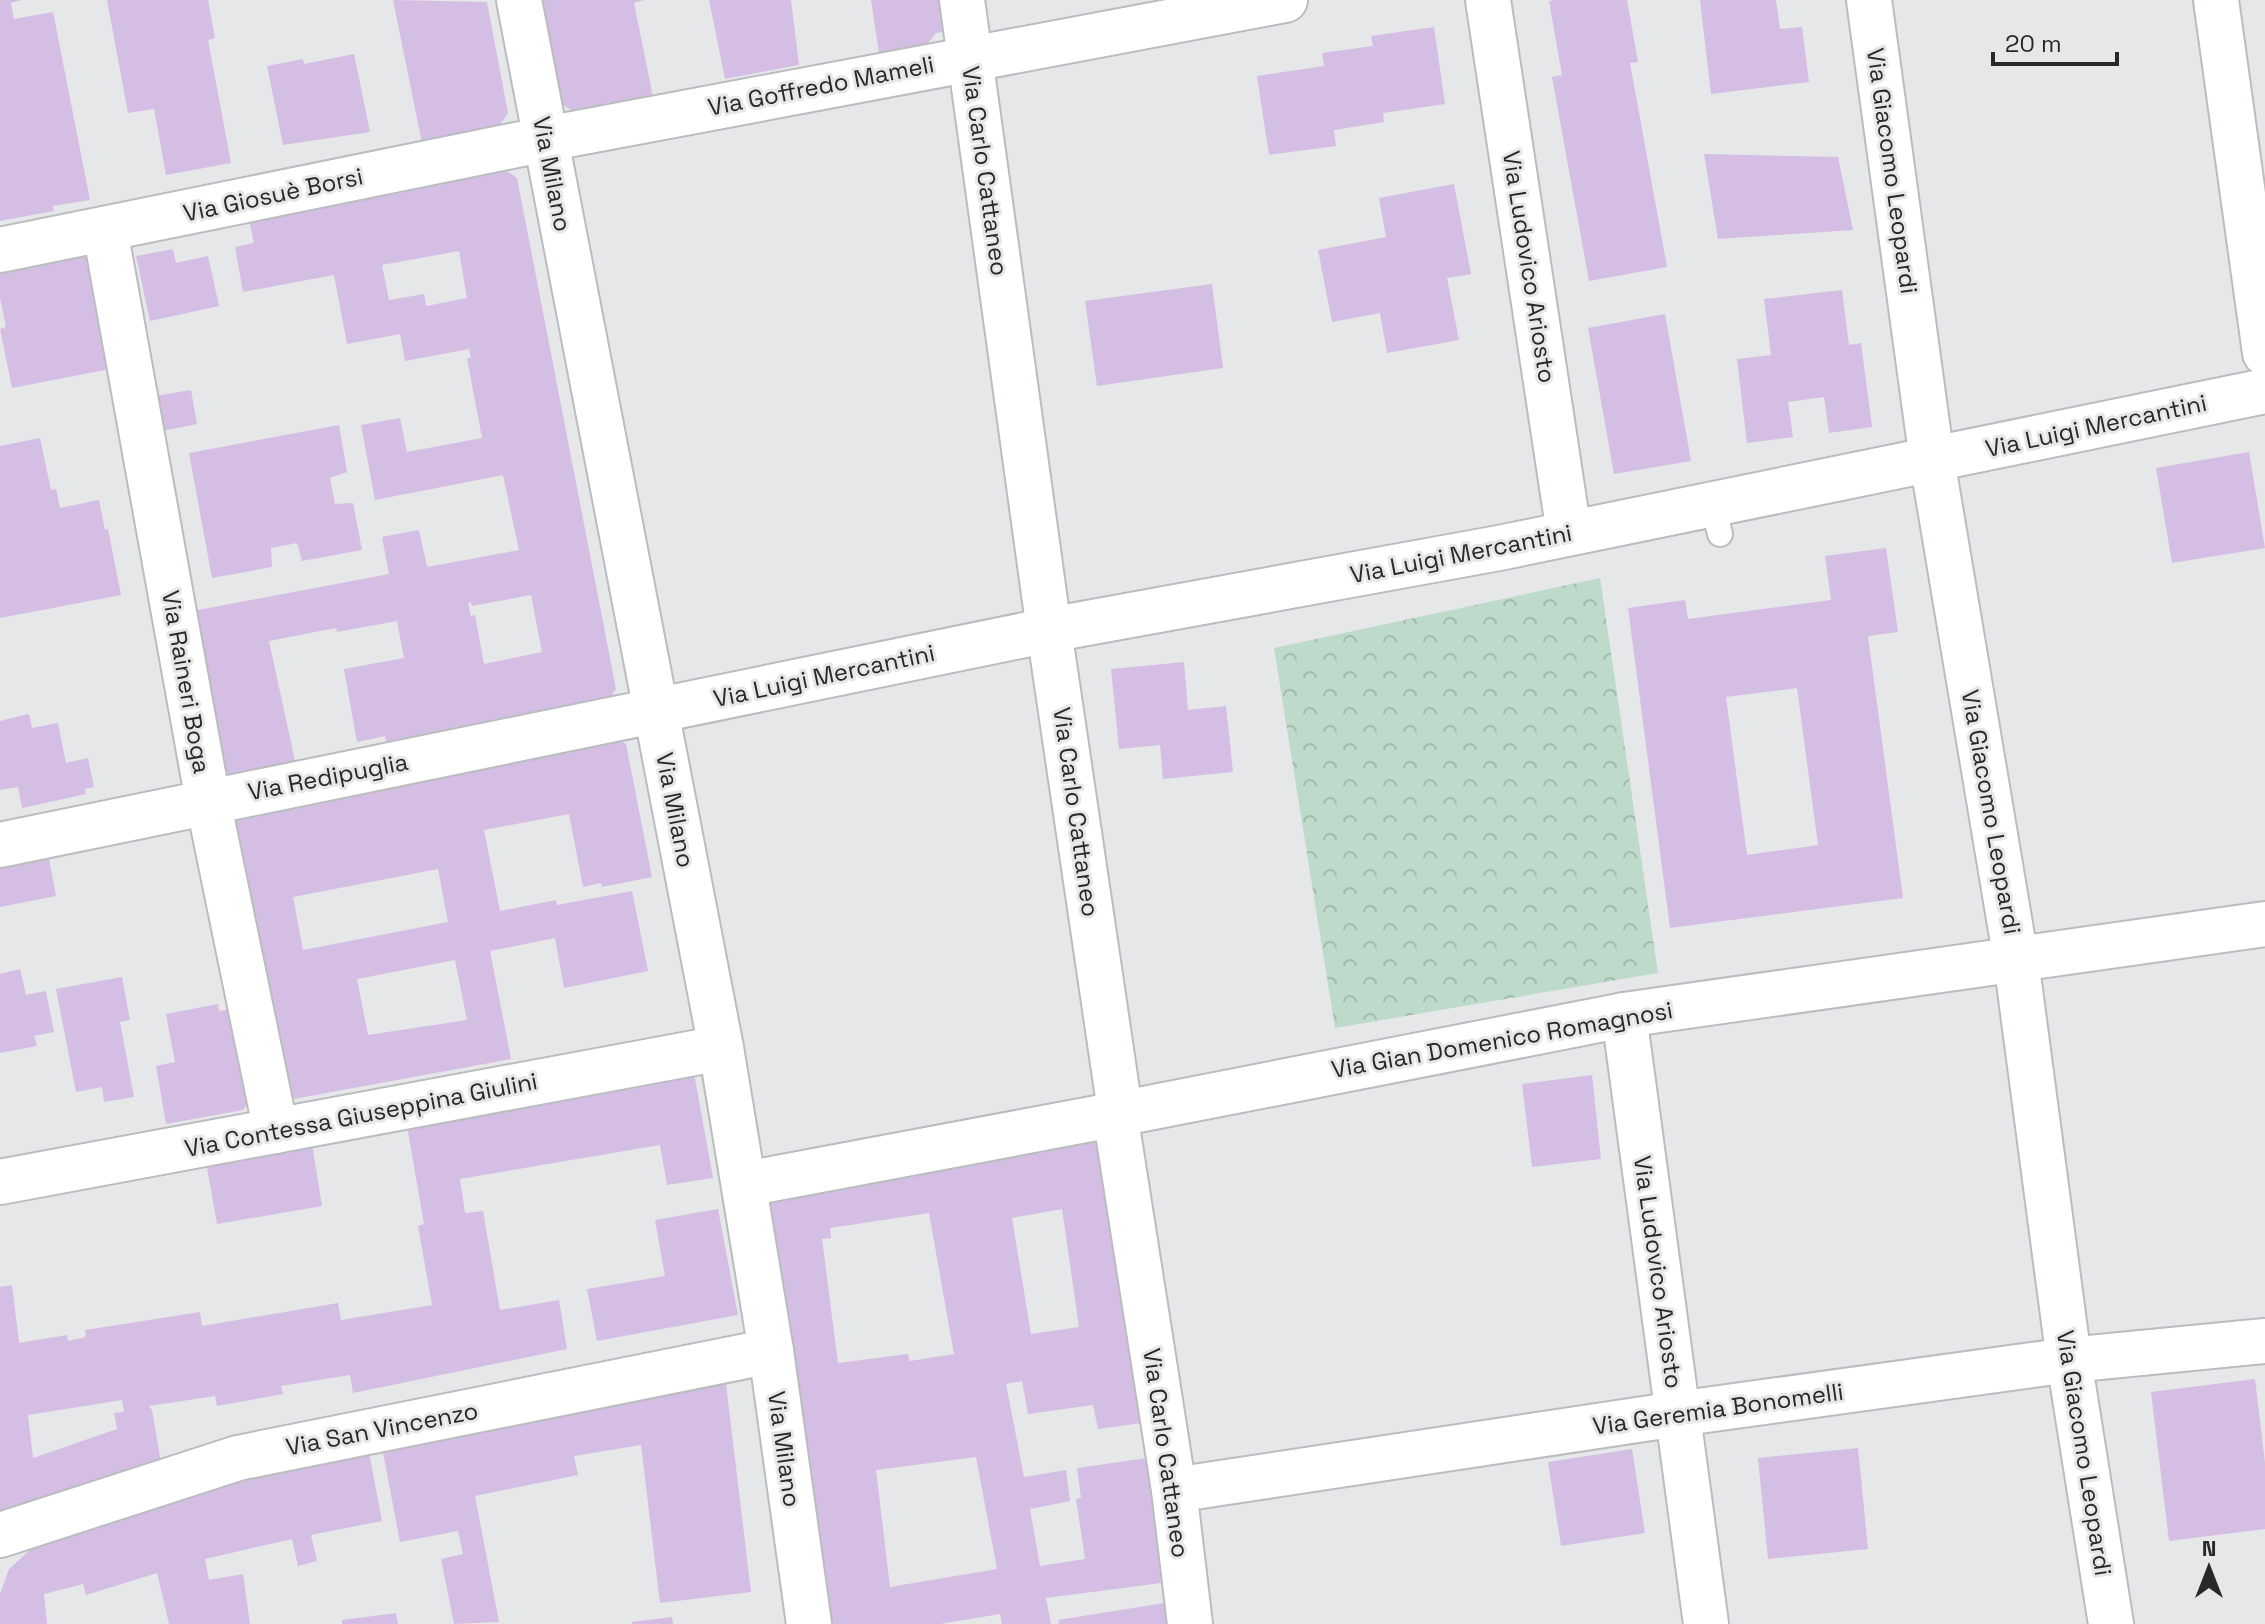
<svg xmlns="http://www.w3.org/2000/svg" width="2265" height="1624" font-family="'Space Grotesk',sans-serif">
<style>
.park{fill:url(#park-crowns)}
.building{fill:#d5bee3;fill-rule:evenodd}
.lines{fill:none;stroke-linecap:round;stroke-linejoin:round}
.lane-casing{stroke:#babdbf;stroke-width:28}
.street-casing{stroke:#babdbf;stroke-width:48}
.lane{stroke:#fff;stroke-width:24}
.street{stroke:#fff;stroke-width:44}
.labels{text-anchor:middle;stroke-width:6;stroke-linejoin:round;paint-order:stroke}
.street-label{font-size:24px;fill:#272829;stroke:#e5e7e9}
</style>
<defs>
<pattern id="park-crowns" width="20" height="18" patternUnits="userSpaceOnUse" patternTransform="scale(2)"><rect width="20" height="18" fill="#bedaca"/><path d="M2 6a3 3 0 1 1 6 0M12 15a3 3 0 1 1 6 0" fill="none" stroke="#a3bbae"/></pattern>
</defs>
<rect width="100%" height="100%" fill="#e5e7e9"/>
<path class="park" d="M1600,578L1658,973L1335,1028L1274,648Z"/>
<g class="building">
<path d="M0,0H21L11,3L14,19L53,12L90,200L53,206L54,211L0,221Z"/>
<path d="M107,0H208L215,38L208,40L231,163L166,175L154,109L128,113Z"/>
<path d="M393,0L487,2L508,113L497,129L422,143Z"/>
<path d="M538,0H644L634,3L653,97L575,112L558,102Z"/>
<path d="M709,0H791L799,65L725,79Z"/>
<path d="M871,0H943L947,31L936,33L928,43L879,53Z"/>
<path d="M1556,0H1627L1638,62L1630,63L1667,267L1589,281L1552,77L1562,75L1549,1Z"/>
<path d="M1700,0H1776L1780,29L1802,27L1809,82L1711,94Z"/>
<path d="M1434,27L1445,104L1383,113L1384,122L1334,130L1336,146L1269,155L1257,76L1324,66L1322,53L1373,46L1371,36Z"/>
<path d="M354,54L370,132L283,145L267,66L303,59L304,64Z"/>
<path d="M1704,154L1838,157L1853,230L1718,239Z"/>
<path d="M501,167L517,178L616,689L605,706L388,751L385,736L357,742L344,669L404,658L397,621L337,632L336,628L269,641L297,770L232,783L219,775L193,611L389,574L382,537L419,530L427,567L519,550L503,475L375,500L361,425L400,418L407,452L482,438L467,358H471L469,349L405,361L400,334L347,344L334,275L243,292L235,247L254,243L248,215ZM459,251L467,298L426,306L424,294L389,300L382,265ZM531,595L542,652L484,664L475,615L471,616L468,603L471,602L472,606Z"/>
<path d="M1454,184L1471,274L1447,278L1459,340L1387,353L1380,313L1332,322L1318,250L1386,237L1379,198Z"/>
<path d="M84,247L110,369L12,388L0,329L6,327L0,298V263Z"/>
<path d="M173,249L176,263L208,256L219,306L150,321L136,256Z"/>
<path d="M1212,284L1223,368L1097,386L1085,301Z"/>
<path d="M1842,290L1849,345L1861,343L1872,427L1829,433L1824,397L1788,402L1793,437L1747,443L1737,359L1771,355L1764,299Z"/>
<path d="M1665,314L1691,461L1614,474L1588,328Z"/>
<path d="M191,390L197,424L162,431L155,396Z"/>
<path d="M339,425L347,472L330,478L335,504L353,503L362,550L302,561L297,543L271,548L272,567L212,578L189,453Z"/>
<path d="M40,438L51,490L56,489L60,508L99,500L105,530L108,529L121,595L0,618V446Z"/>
<path d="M2249,452L2265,548L2172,563L2156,468Z"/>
<path d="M1886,548L1898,632L1868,636L1903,898L1670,928L1628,608L1685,600L1688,619L1831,600L1825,556ZM1797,688L1818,845L1747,855L1726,697Z"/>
<path d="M1184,662L1188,710L1226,706L1233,772L1163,779L1160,745L1119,749L1111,669Z"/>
<path d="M29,714L32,728L58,723L66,763L88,758L94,787L85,789L86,794L22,808L18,787L0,790V721Z"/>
<path d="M612,735L626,744L652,877L602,887L601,883L583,887L569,814L484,830L500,911L556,900L557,905L632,891L648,971L564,988L555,938L490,951L511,1059L294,1099L280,1089L229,827L239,810ZM438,869L448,922L303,950L293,897ZM455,960L467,1020L368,1035L357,979Z"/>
<path d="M47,848L56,896L0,907V857Z"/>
<path d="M20,969L26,995L46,991L54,1032L34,1036L37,1046L0,1053V974Z"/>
<path d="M122,977L130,1020L120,1022L134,1097L104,1102L102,1087L76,1092L56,989Z"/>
<path d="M218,1004L219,1011L231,1009L254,1095L243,1110L166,1124L156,1066L175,1062L166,1014Z"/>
<path d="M694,1073L713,1178L667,1185L660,1145L460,1179L465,1213L483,1211L500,1310L559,1300L567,1349L353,1393L350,1375L281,1386L283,1394L217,1406L215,1396L149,1406L152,1410L162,1469L0,1528V1287L12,1285L19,1343L67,1335L68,1341L86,1337L85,1330L200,1312L202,1326L338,1303L341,1320L432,1305L418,1226L424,1224L406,1120ZM122,1400L124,1412L114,1413L117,1429L33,1458L28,1415Z"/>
<path d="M1592,1075L1601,1159L1532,1167L1522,1084Z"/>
<path d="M1091,1133L1107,1143L1142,1423L1098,1429L1093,1405L1028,1414L1022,1381L1006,1384L1024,1477L1066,1470L1070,1501L1030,1509L1040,1566L1085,1559L1076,1499L1081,1498L1077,1468L1147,1458L1161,1583L1046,1598L1051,1624H1002L1000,1614L940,1624H821L763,1205L773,1190ZM1062,1209L1079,1327L1031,1334L1012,1218ZM929,1213L954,1354L910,1361L908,1354L838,1363L822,1239L831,1238L830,1228ZM976,1457L997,1569L890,1587L876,1470Z"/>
<path d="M311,1138L322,1206L217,1224L205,1156Z"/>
<path d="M718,1209L738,1315L597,1341L587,1289L665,1276L655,1220Z"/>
<path d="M725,1376L751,1592L660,1603L641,1445L574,1456L578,1475L475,1496L499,1622L454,1624L441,1559L463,1554L458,1531L400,1542L381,1442Z"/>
<path d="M2255,1379L2265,1463V1529L2169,1541L2151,1392Z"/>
<path d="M368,1447L382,1521L311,1535L317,1561L298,1566L292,1539L205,1559L209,1580L243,1574L250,1624H169L157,1573L86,1595L83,1584L44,1594L47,1624H0V1594L9,1569L31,1549L69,1531L108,1506Z"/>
<path d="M1858,1448L1868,1549L1768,1559L1758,1458Z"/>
<path d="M1632,1449L1645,1533L1561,1546L1548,1462Z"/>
<path d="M1164,1603L1167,1624H1059L1058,1620Z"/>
<path d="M396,1613L398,1624H342V1620Z"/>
<path d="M672,1617L673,1624H632V1622Z"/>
</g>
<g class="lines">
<g class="lane-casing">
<path id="lane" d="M1713,505L1720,534"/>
</g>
<g class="street-casing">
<g id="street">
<path d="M519,0L721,1048L771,1351L809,1624"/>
<path d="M962,0L1049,630L1118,1097V1133L1174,1490L1190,1624"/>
<path d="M1488,0L1569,533"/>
<path d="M1869,0L1932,460L2016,960L2069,1360L2111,1624"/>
<path d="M2216,0L2265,353"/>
<path d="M105,230L208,801L276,1131"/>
<path d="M0,250L546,139L1285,0"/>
<path d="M0,845L1049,630L1499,548L2265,391"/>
<path d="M1624,1015L1706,1624"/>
<path d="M0,1182L721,1048"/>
<path d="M745,1184L1118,1114L1624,1015L2265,924"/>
<path d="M1174,1490L1677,1414L2069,1360L2265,1341"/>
<path d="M0,1535L238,1458L771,1351"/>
</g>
</g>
<use href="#lane" class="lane"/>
<use href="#street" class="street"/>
</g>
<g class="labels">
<g class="street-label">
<text transform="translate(821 86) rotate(-11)" y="8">Via Goffredo Mameli</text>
<text transform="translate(985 171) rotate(82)" y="8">Via Carlo Cattaneo</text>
<text transform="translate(1892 171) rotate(82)" y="8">Via Giacomo Leopardi</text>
<text transform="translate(552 174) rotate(79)" y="8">Via Milano</text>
<text transform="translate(273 195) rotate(-12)" y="8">Via Giosuè Borsi</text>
<text transform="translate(1529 267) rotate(81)" y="8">Via Ludovico Ariosto</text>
<text transform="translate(2096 426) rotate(-12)" y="8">Via Luigi Mercantini</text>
<text transform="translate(1461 554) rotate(-11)" y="8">Via Luigi Mercantini</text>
<text transform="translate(824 676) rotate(-12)" y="8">Via Luigi Mercantini</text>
<text transform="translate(186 682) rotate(80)" y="8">Via Raineri Boga</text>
<text transform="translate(328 777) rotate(-11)" y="8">Via Redipuglia</text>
<text transform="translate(675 810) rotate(79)" y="8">Via Milano</text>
<text transform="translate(1076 812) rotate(82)" y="8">Via Carlo Cattaneo</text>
<text transform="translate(1991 812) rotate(80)" y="8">Via Giacomo Leopardi</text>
<text transform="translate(1502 1040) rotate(-10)" y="8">Via Gian Domenico Romagnosi</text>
<text transform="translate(361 1115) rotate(-11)" y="8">Via Contessa Giuseppina Giulini</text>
<text transform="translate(1658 1272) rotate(82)" y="8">Via Ludovico Ariosto</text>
<text transform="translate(1718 1409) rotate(-8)" y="8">Via Geremia Bonomelli</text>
<text transform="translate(382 1429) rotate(-11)" y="8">Via San Vincenzo</text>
<text transform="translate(784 1449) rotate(82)" y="8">Via Milano</text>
<text transform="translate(1166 1453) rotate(82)" y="8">Via Carlo Cattaneo</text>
<text transform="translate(2084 1453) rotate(81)" y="8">Via Giacomo Leopardi</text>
</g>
</g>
<g transform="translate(2209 1568)" stroke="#e5e7e9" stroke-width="6" paint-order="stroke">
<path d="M0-6L14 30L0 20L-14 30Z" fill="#272829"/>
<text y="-12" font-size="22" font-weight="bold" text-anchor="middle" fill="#272829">N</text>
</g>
<path d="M1993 52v12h124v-12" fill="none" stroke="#272829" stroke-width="4"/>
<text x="2005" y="52" font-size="24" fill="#272829" stroke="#e5e7e9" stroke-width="6" paint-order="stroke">20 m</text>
</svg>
